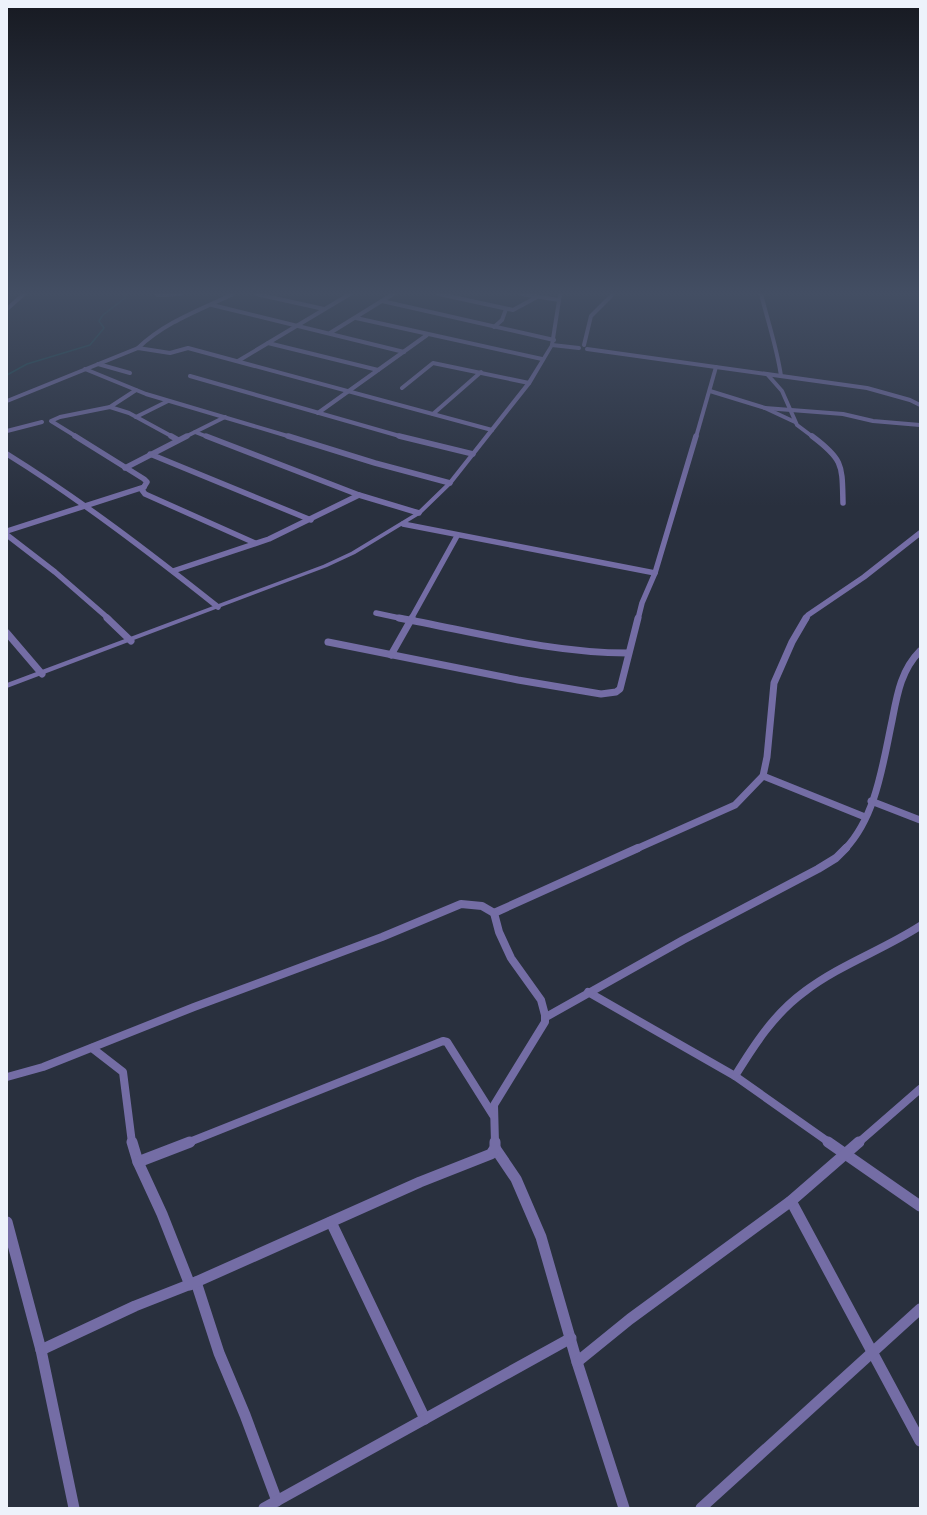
<svg xmlns="http://www.w3.org/2000/svg" width="927" height="1515" font-family="'Roboto Condensed',sans-serif">
<style>
.lines{fill:none;stroke-linecap:round;stroke-linejoin:round}
.stream{stroke:#1f4e55;stroke-width:1.5}
.minor-far4{stroke:#746da5;stroke-width:4}
.minor-far3{stroke:#746da5;stroke-width:5.5}
.minor-far2{stroke:#746da5;stroke-width:7}
.minor-far1{stroke:#746da5;stroke-width:8}
.minor{stroke:#746da5;stroke-width:11}
.tertiary{fill:#746da5;fill-rule:evenodd}
</style>
<rect width="100%" height="100%" fill="#29303e"/>
<g class="lines">
<path class="stream" d="M7,375L27,364L90,345L104,328L99,321L103,315L125,298L124,294"/>
<g class="minor-far4">
<path d="M256,294L324,309"/>
<path d="M439,294L513,310L537,297"/>
<path d="M522,294L559,300"/>
<path d="M761,294C768,322 777,348 781,376"/>
<path d="M157,295L180,294"/>
<path d="M382,301L554,340"/>
<path d="M212,305L404,352"/>
<path d="M7,309L24,294"/>
<path d="M356,318L542,359"/>
<path d="M494,327L502,320L506,309"/>
<path d="M330,333L393,294"/>
<path d="M268,343L378,370"/>
<path d="M552,345L579,348"/>
<path d="M584,345L591,316L613,294"/>
<path d="M138,348C165,322 200,310 233,294"/>
<path d="M587,349L867,388L910,400L920,405"/>
<path d="M238,361L350,294"/>
<path d="M98,364L130,373"/>
<path d="M85,369L146,394L291,437"/>
<path d="M767,374L782,391L797,425L813,437"/>
<path d="M190,376L403,437"/>
<path d="M402,388L433,363L529,383"/>
<path d="M136,390L110,407L129,413L173,437"/>
<path d="M710,391L765,408L795,422"/>
<path d="M7,401L138,348L170,353L188,348L492,430"/>
<path d="M765,408L843,414L873,421L920,425"/>
<path d="M318,413L427,335"/>
<path d="M433,414L481,372"/>
<path d="M136,417L168,401"/>
<path d="M7,431L42,422"/>
<path d="M77,437L51,421L60,417L110,407"/>
<path d="M185,437L195,432"/>
<path d="M208,437L195,432L225,417"/>
<path d="M696,437L716,367"/>
</g>
<g class="minor-far3">
<path d="M75,436L144,479L147,482L142,490L145,494L255,543"/>
<path d="M171,436L178,440"/>
<path d="M206,436L359,495L419,513"/>
<path d="M288,436L375,463L450,483"/>
<path d="M399,436L473,454"/>
<path d="M812,436C844,460 842,465 843,503"/>
<path d="M7,454C81,500 150,553 218,607"/>
<path d="M150,454L311,520"/>
<path d="M125,468L187,436"/>
<path d="M403,524L655,573"/>
<path d="M7,531L144,487"/>
<path d="M7,535L55,572L109,619"/>
<path d="M173,571L269,539L359,495"/>
<path d="M376,613L404,619"/>
<path d="M411,619L457,536"/>
<path d="M638,619L642,603L655,573L696,436"/>
<path d="M806,619L808,615L864,577L920,533"/>
</g>
<g class="minor-far2">
<path d="M107,618L131,641"/>
<path d="M399,618C475,632 551,653 628,653"/>
<path d="M7,633L42,674"/>
<path d="M328,642L518,680L601,694L616,692L620,689L638,618"/>
<path d="M391,655L412,618"/>
<path d="M763,776L865,817"/>
<path d="M871,801L920,820"/>
<path d="M636,849L735,805L763,776L767,757L774,683L792,642L806,618"/>
<path d="M845,849C876,817 883,763 892,721C897,695 901,670 920,651"/>
</g>
<g class="minor-far1">
<path d="M494,913L638,848"/>
<path d="M588,992L735,1076L830,1143"/>
<path d="M546,1017L683,940L818,869L836,858L846,848"/>
<path d="M92,1048L123,1072L132,1143"/>
<path d="M735,1076C754,1045 774,1014 804,992C839,965 883,950 920,926"/>
<path d="M7,1077L43,1067L194,1007L382,937L461,904L482,906L494,913L499,932L511,958L541,1000L545,1015V1022L494,1105L495,1143"/>
<path d="M187,1143L443,1041L447,1042L493,1115"/>
<path d="M858,1143L920,1089"/>
</g>
<g class="minor">
<path d="M132,1142L138,1162L162,1214L190,1285"/>
<path d="M828,1142L920,1206"/>
<path d="M495,1148L516,1179L541,1237L577,1362L624,1508"/>
<path d="M138,1162L190,1142"/>
<path d="M791,1201L920,1441"/>
<path d="M7,1222L41,1350L74,1508"/>
<path d="M331,1222L425,1419"/>
<path d="M196,1282L219,1353L245,1415L277,1501"/>
<path d="M41,1350L135,1306L196,1282L420,1182L491,1154L495,1148V1142"/>
<path d="M577,1362L630,1319L791,1201L859,1142"/>
<path d="M264,1508L571,1338"/>
<path d="M701,1508L920,1309"/>
</g>
<path class="tertiary" d="M558,294H562L554,345L531,384L452,484L421,514L355,554L327,567L7,688V683L323,565L351,552L417,512L448,482L527,382L550,345Z"/>
</g>
<linearGradient id="sky" x2="0" y2="1"><stop stop-color="#171a22"/><stop offset="0.58" stop-color="#434e63"/><stop offset="1" stop-color="#434e63" stop-opacity="0"/></linearGradient>
<rect width="927" height="506" fill="url(#sky)"/>
<rect width="927" height="1515" fill="none" stroke="#edf2fb" stroke-width="16"/>
</svg>
